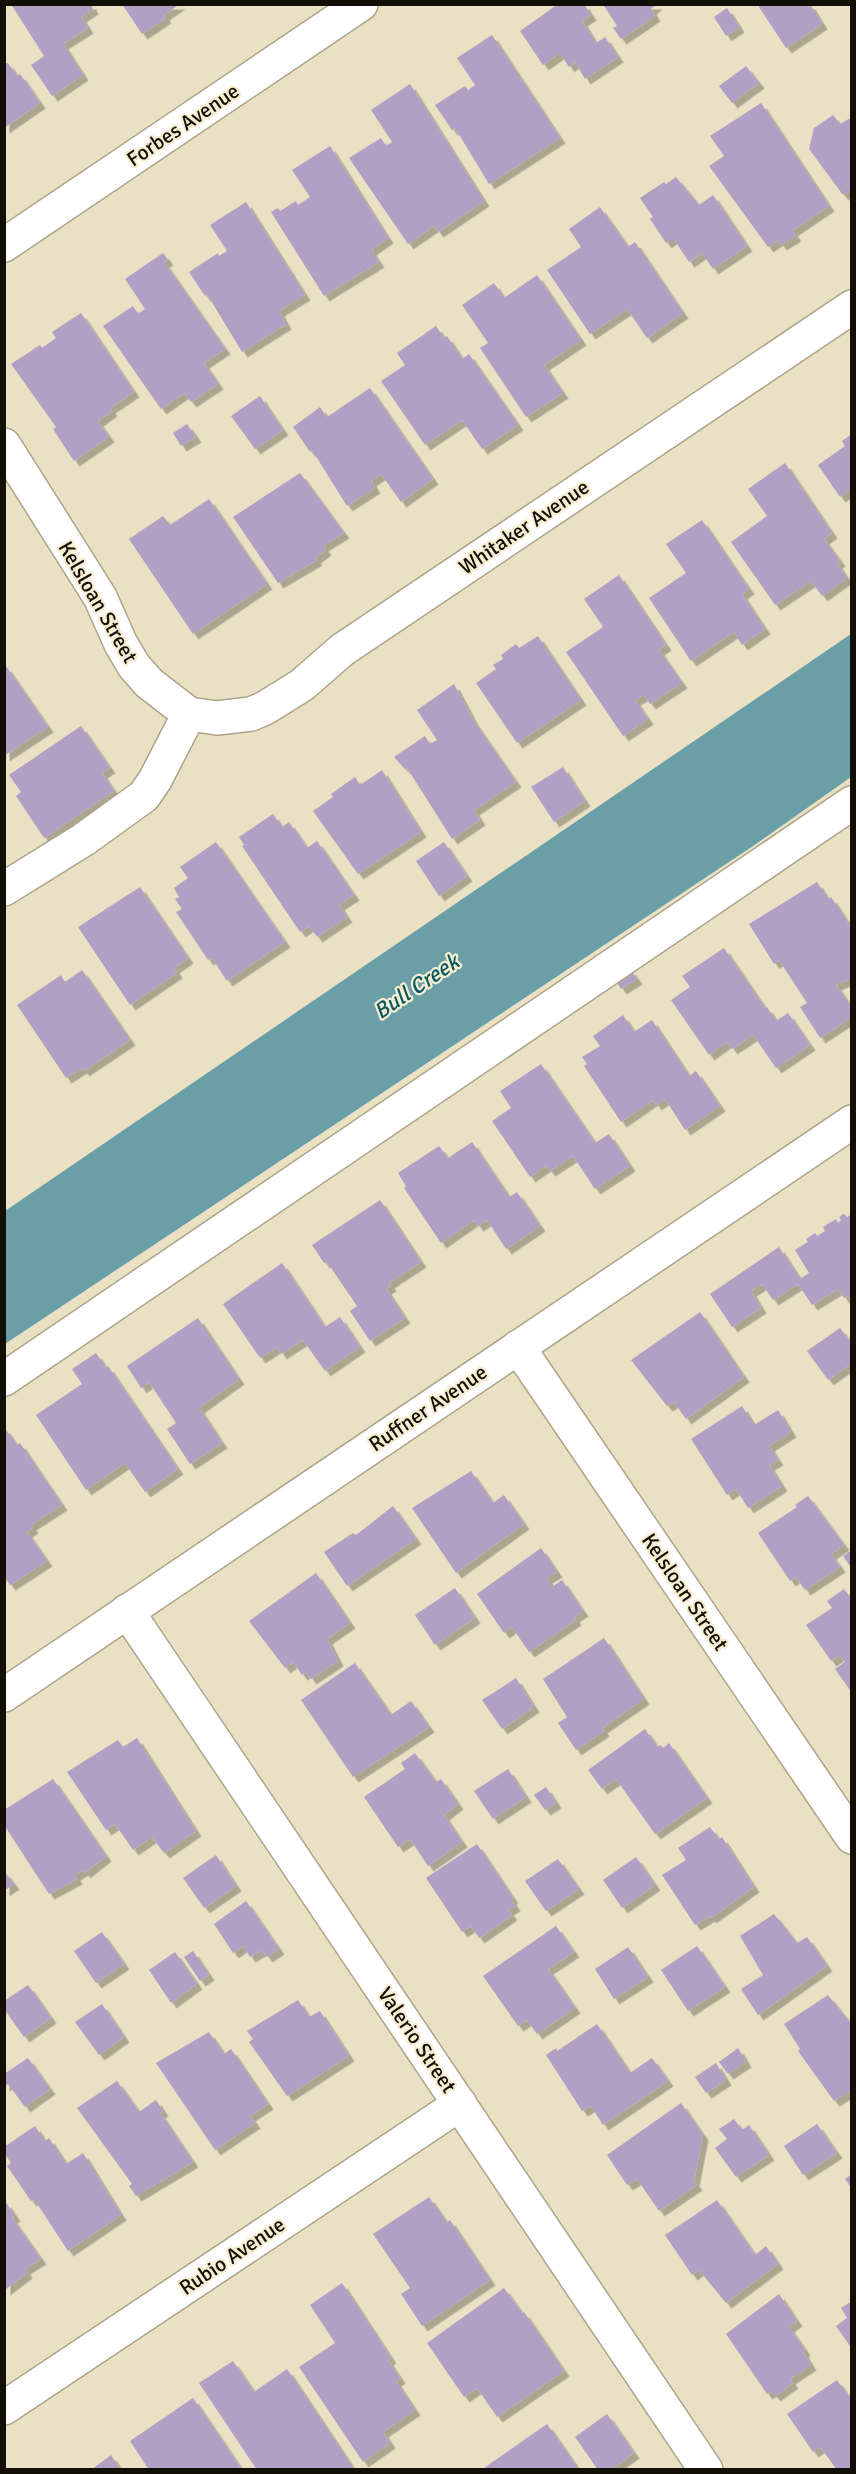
<svg xmlns="http://www.w3.org/2000/svg" width="856" height="2474" font-family="Signika,sans-serif">
<style>
.water{fill:#6a9fa8}
.building{fill:#b29fc4;filter:url(#shadow)}
.lines{fill:none;stroke-linecap:round;stroke-linejoin:round}
.minor-casing{stroke:#ada48a;stroke-width:36}
.minor{stroke:#fff;stroke-width:33}
.labels{text-anchor:middle;stroke-width:4.5;stroke-linejoin:round;paint-order:stroke}
.street-label{font-size:21px;fill:#120f06;stroke:#f7eed2}
.water-label{font-size:22px;font-style:italic;fill:#065661;stroke:#f7eed2}
</style>
<defs>
<filter id="shadow"><feDropShadow dx="5.5" dy="5.5" stdDeviation="0" flood-color="#0004"/></filter>
</defs>
<rect width="100%" height="100%" fill="#eae1c5"/>
<path class="water" d="M851,634V777L756,844L5,1344V1211Z"/>
<g class="building">
<path d="M11,4H91L93,9L81,17L88,28L63,44L83,75L52,96L31,65L44,56Z"/>
<path d="M122,4H180L164,15L166,18L142,34Z"/>
<path d="M558,4H584L591,15L582,21L596,43L605,37L618,57L585,79L575,62L569,67L560,53L543,65L520,31Z"/>
<path d="M603,4H657L651,9L655,16L621,39L613,28L617,26Z"/>
<path d="M757,4H810L822,24L786,48Z"/>
<path d="M727,8L739,27L726,36L714,17Z"/>
<path d="M492,35L560,138L489,184L455,128L452,130L435,105L465,86L468,90L475,85L457,58Z"/>
<path d="M4,63H8L17,76L20,74L40,103L4,128Z"/>
<path d="M746,66L759,83L732,103L719,86Z"/>
<path d="M410,84L484,201L438,232L434,226L408,244L349,158L381,138L386,146L392,142L371,110Z"/>
<path d="M761,103L829,206L792,231L796,236L781,245L778,240L768,247L709,166L724,156L710,136Z"/>
<path d="M833,115L840,124L852,117V189L843,195L809,149L814,128Z"/>
<path d="M330,146L388,238L371,250L379,262L324,296L271,212L278,208L280,211L296,201L298,205L310,197L292,170Z"/>
<path d="M676,177L699,205L713,195L747,246L713,269L702,253L689,262L673,238L666,243L650,219L653,217L640,198L664,182L666,184Z"/>
<path d="M246,202L305,295L279,311L286,324L242,352L207,294L205,296L189,272L218,253L219,256L227,251L210,225Z"/>
<path d="M600,207L628,247L635,242L683,313L647,338L627,309L590,334L547,270L581,247L569,229Z"/>
<path d="M163,253L168,260L164,262L225,349L204,363L218,384L191,402L184,393L161,409L103,326L133,306L138,314L145,309L125,279Z"/>
<path d="M537,275L581,340L544,365L563,393L526,417L480,348L488,343L462,305L494,283L504,298Z"/>
<path d="M81,313L134,392L110,408L112,411L98,421L109,437L74,461L53,429L56,427L11,364L40,345L42,348L56,338L52,332Z"/>
<path d="M436,326L444,338L447,336L462,359L469,354L518,425L482,449L462,420L425,445L381,381L405,365L397,353Z"/>
<path d="M370,388L433,479L401,502L381,474L371,481L375,488L347,506L312,450L310,452L293,427L320,407L327,417Z"/>
<path d="M260,396L283,430L255,449L231,416Z"/>
<path d="M187,424L196,437L181,446L173,433Z"/>
<path d="M852,434V489L840,497L818,465L845,446L842,441Z"/>
<path d="M785,463L832,533L824,539L840,561L837,563L847,578L822,596L811,581L775,605L731,542L767,516L748,489Z"/>
<path d="M300,473L344,533L323,546L326,550L315,558L317,560L278,583L233,517Z"/>
<path d="M209,499L267,584L193,634L129,539L163,516L170,525Z"/>
<path d="M702,520L749,589L742,594L765,629L742,645L734,632L691,661L649,598L686,573L666,544Z"/>
<path d="M619,575L666,645L659,650L682,683L650,704L644,695L635,700L648,719L623,736L566,652L603,627L584,599Z"/>
<path d="M538,636L581,700L517,743L476,683L496,669L493,665L503,659L501,655L516,644L519,648Z"/>
<path d="M6,666L48,727L4,756V667Z"/>
<path d="M454,684L473,720L516,782L474,810L480,820L452,839L407,768L405,769L394,757L425,736L430,744L437,740L417,710Z"/>
<path d="M81,726L110,768L102,773L114,791L44,838L16,796L21,792L9,775Z"/>
<path d="M563,767L585,801L554,822L531,787Z"/>
<path d="M382,770L421,832L358,874L313,811L333,797L331,794L355,777L360,785Z"/>
<path d="M273,814L282,827L289,822L307,848L317,841L354,895L339,905L347,917L317,937L309,926L300,932L242,846L244,845L239,837Z"/>
<path d="M216,842L285,942L227,981L212,958L208,960L176,912L182,909L175,899L179,897L174,888L188,878L180,867Z"/>
<path d="M444,842L467,876L439,896L416,861Z"/>
<path d="M817,882L828,899L831,897L852,929V978L836,985L852,1008V1017L820,1038L800,1007L807,1003L779,960L774,964L749,924Z"/>
<path d="M140,887L188,958L174,968L177,973L130,1005L78,927Z"/>
<path d="M724,948L765,1008L767,1007L776,1021L788,1013L810,1045L776,1068L753,1035L732,1049L727,1042L709,1055L671,1000L690,987L682,976Z"/>
<path d="M630,969L637,979L621,989L615,980Z"/>
<path d="M82,970L130,1040L84,1071L82,1068L66,1078L17,1005L61,975L65,982Z"/>
<path d="M623,1015L634,1032L652,1020L689,1076L696,1071L720,1106L685,1130L665,1099L656,1105L653,1100L621,1122L584,1066L587,1064L582,1057L600,1046L593,1036Z"/>
<path d="M541,1064L595,1143L609,1134L630,1166L595,1189L573,1156L550,1171L546,1166L530,1177L492,1121L511,1108L500,1091Z"/>
<path d="M472,1142L509,1197L517,1192L540,1226L506,1249L487,1220L478,1226L474,1220L441,1243L404,1188L406,1186L398,1173L439,1146L448,1158Z"/>
<path d="M380,1200L421,1262L389,1283L391,1286L386,1289L405,1318L370,1341L350,1311L357,1306L327,1262L324,1263L312,1245Z"/>
<path d="M844,1214L847,1217L852,1214V1301L848,1296L844,1298L838,1289L812,1305L798,1284L773,1300L762,1284L751,1291L761,1308L732,1327L710,1294L779,1247L800,1279L809,1273L795,1250L808,1242L806,1239L815,1233L817,1236L825,1231L823,1227L836,1219L838,1223L841,1220L839,1217Z"/>
<path d="M282,1263L325,1327L340,1317L360,1347L325,1371L303,1340L281,1354L277,1347L260,1358L223,1304Z"/>
<path d="M700,1312L744,1377L686,1419L674,1402L667,1406L631,1360Z"/>
<path d="M198,1318L239,1379L199,1408L222,1443L190,1464L167,1429L176,1423L149,1382L141,1388L127,1366Z"/>
<path d="M840,1328L852,1344V1363L828,1380L807,1351Z"/>
<path d="M96,1353L106,1368L108,1366L178,1469L145,1492L125,1463L86,1490L36,1415L82,1384L72,1369Z"/>
<path d="M742,1406L754,1425L778,1410L791,1432L769,1446L778,1460L769,1465L782,1486L748,1508L736,1489L727,1495L691,1439Z"/>
<path d="M4,1427L17,1445L20,1443L62,1505L31,1525L33,1528L27,1532L47,1561L10,1585L4,1577Z"/>
<path d="M471,1471L493,1503L504,1495L524,1524L456,1573L412,1508Z"/>
<path d="M808,1496L844,1545L831,1554L840,1567L805,1590L796,1577L790,1581L758,1533L797,1507L795,1505Z"/>
<path d="M393,1506L416,1539L347,1586L324,1552L353,1533L356,1535Z"/>
<path d="M541,1548L557,1572L547,1578L552,1587L562,1580L583,1611L574,1617L576,1620L529,1652L512,1627L504,1633L477,1594Z"/>
<path d="M852,1550V1569L843,1556Z"/>
<path d="M316,1573L350,1623L327,1639L338,1661L311,1679L306,1672L302,1675L293,1662L285,1668L249,1621Z"/>
<path d="M455,1588L475,1618L435,1645L415,1615Z"/>
<path d="M844,1589L850,1597L852,1596V1693L835,1669L845,1662L840,1655L831,1661L806,1625L832,1608L827,1601Z"/>
<path d="M604,1638L644,1699L602,1728L604,1731L576,1750L558,1723L567,1717L543,1679Z"/>
<path d="M355,1663L391,1715L411,1701L429,1727L353,1777L301,1700Z"/>
<path d="M516,1678L534,1707L502,1729L482,1700Z"/>
<path d="M645,1729L657,1747L661,1745L663,1748L669,1743L707,1798L655,1834L616,1779L602,1789L588,1770Z"/>
<path d="M137,1738L196,1831L164,1853L152,1837L133,1850L115,1824L106,1830L67,1772L118,1740L123,1747Z"/>
<path d="M415,1753L436,1782L441,1779L458,1804L444,1815L462,1842L428,1866L410,1839L398,1847L364,1797L405,1769L401,1763Z"/>
<path d="M508,1769L526,1797L493,1819L474,1791Z"/>
<path d="M53,1779L106,1856L85,1873L83,1870L75,1875L77,1879L49,1894L4,1825V1810Z"/>
<path d="M546,1787L556,1803L545,1810L534,1795Z"/>
<path d="M710,1827L719,1839L722,1837L754,1887L711,1918L710,1916L695,1925L662,1875L686,1860L678,1848Z"/>
<path d="M477,1844L513,1898L511,1899L515,1906L508,1910L512,1915L479,1938L471,1926L462,1932L426,1878Z"/>
<path d="M216,1855L236,1886L204,1908L183,1878Z"/>
<path d="M636,1857L655,1885L622,1908L603,1880Z"/>
<path d="M558,1859L579,1889L546,1911L525,1881Z"/>
<path d="M4,1871L14,1884L4,1891Z"/>
<path d="M246,1901L279,1949L267,1957L262,1950L250,1957L243,1946L233,1953L214,1924Z"/>
<path d="M774,1914L797,1943L807,1937L827,1966L758,2015L741,1989L763,1975L740,1936Z"/>
<path d="M556,1926L574,1952L548,1969L575,2008L537,2034L527,2020L518,2026L483,1976Z"/>
<path d="M102,1932L124,1964L96,1983L74,1951Z"/>
<path d="M697,1946L725,1987L688,2011L661,1970Z"/>
<path d="M628,1947L648,1977L614,1999L595,1969Z"/>
<path d="M193,1951L209,1975L200,1981L184,1957Z"/>
<path d="M175,1952L197,1984L171,2003L149,1970Z"/>
<path d="M28,1985L51,2018L24,2037L4,2009V2001Z"/>
<path d="M828,1995L852,2025V2096L849,2092L834,2101L798,2051L800,2049L784,2024Z"/>
<path d="M298,2000L309,2017L320,2011L349,2056L287,2096L249,2042L253,2039L247,2031Z"/>
<path d="M102,2004L124,2037L99,2055L75,2022Z"/>
<path d="M597,2024L630,2073L652,2058L668,2081L603,2125L591,2106L582,2111L546,2055L556,2048L557,2051Z"/>
<path d="M209,2032L224,2054L231,2049L268,2104L250,2116L255,2123L215,2150L156,2063Z"/>
<path d="M738,2048L746,2062L728,2074L719,2062Z"/>
<path d="M28,2058L50,2089L25,2107L8,2084L4,2086V2074Z"/>
<path d="M716,2063L726,2080L706,2093L695,2077Z"/>
<path d="M117,2081L139,2112L156,2100L163,2111L160,2113L193,2162L136,2196L129,2186L132,2184L77,2108Z"/>
<path d="M681,2103L703,2135L694,2181L697,2185L659,2211L637,2179L627,2185L607,2155Z"/>
<path d="M734,2119L742,2130L749,2125L769,2155L736,2177L715,2148L727,2139L719,2129Z"/>
<path d="M817,2124L837,2153L803,2175L784,2146Z"/>
<path d="M35,2126L45,2141L49,2138L66,2164L83,2153L121,2215L68,2251L34,2199L31,2201L7,2166L11,2163L4,2153V2147Z"/>
<path d="M852,2174V2189L845,2179Z"/>
<path d="M429,2197L447,2223L450,2220L490,2280L422,2326L401,2294L410,2288L373,2234Z"/>
<path d="M717,2200L755,2255L766,2246L778,2264L726,2303L699,2270L692,2275L665,2235Z"/>
<path d="M5,2201L15,2216L12,2218L41,2259L25,2269L27,2273L5,2290Z"/>
<path d="M342,2283L391,2358L388,2360L400,2378L396,2381L415,2410L383,2432L390,2443L363,2462L299,2367L335,2343L310,2305Z"/>
<path d="M504,2288L522,2313L524,2312L564,2371L497,2417L477,2388L464,2397L427,2343Z"/>
<path d="M779,2294L797,2321L789,2327L805,2350L803,2352L811,2365L790,2379L793,2383L775,2396L771,2391L767,2394L726,2334Z"/>
<path d="M852,2301V2349L836,2326L847,2318L841,2308Z"/>
<path d="M233,2361L254,2392L287,2369L353,2468L257,2470L199,2383Z"/>
<path d="M837,2380L852,2401V2470H837L820,2447L813,2452L787,2414Z"/>
<path d="M193,2398L242,2470H149L130,2441Z"/>
<path d="M607,2414L634,2453L611,2470H598L575,2437Z"/>
<path d="M547,2424L579,2470H481Z"/>
<path d="M111,2455L121,2470H91Z"/>
</g>
<g class="lines">
<g class="minor-casing">
<g id="minor">
<path d="M4,245L361,4"/>
<path d="M4,445L100,597L121,644L134,666L149,683L189,714L217,718L251,714L265,708L302,685L342,650L852,307"/>
<path d="M4,889L83,840L144,796L155,780L189,714"/>
<path d="M518,1347L852,1837"/>
<path d="M4,1379L852,803"/>
<path d="M127,1611L706,2470"/>
<path d="M4,1695L852,1122"/>
<path d="M4,2408L460,2104"/>
</g>
</g>
<use href="#minor" class="minor"/>
</g>
<g class="labels">
<g class="street-label">
<text transform="translate(183 125) rotate(-34)" y="7">Forbes Avenue</text>
<text transform="translate(524 527) rotate(-34)" y="7">Whitaker Avenue</text>
<text transform="translate(98 602) rotate(60)" y="7">Kelsloan Street</text>
<text transform="translate(428 1408) rotate(-34)" y="7">Ruffner Avenue</text>
<text transform="translate(685 1592) rotate(56)" y="7">Kelsloan Street</text>
<text transform="translate(417 2040) rotate(56)" y="7">Valerio Street</text>
<text transform="translate(232 2256) rotate(-34)" y="7">Rubio Avenue</text>
</g>
<g class="water-label">
<text transform="translate(416 986) rotate(-34)" y="8">Bull Creek</text>
</g>
</g>
<rect width="856" height="2474" fill="none" stroke="#120f06" stroke-width="12"/>
</svg>
